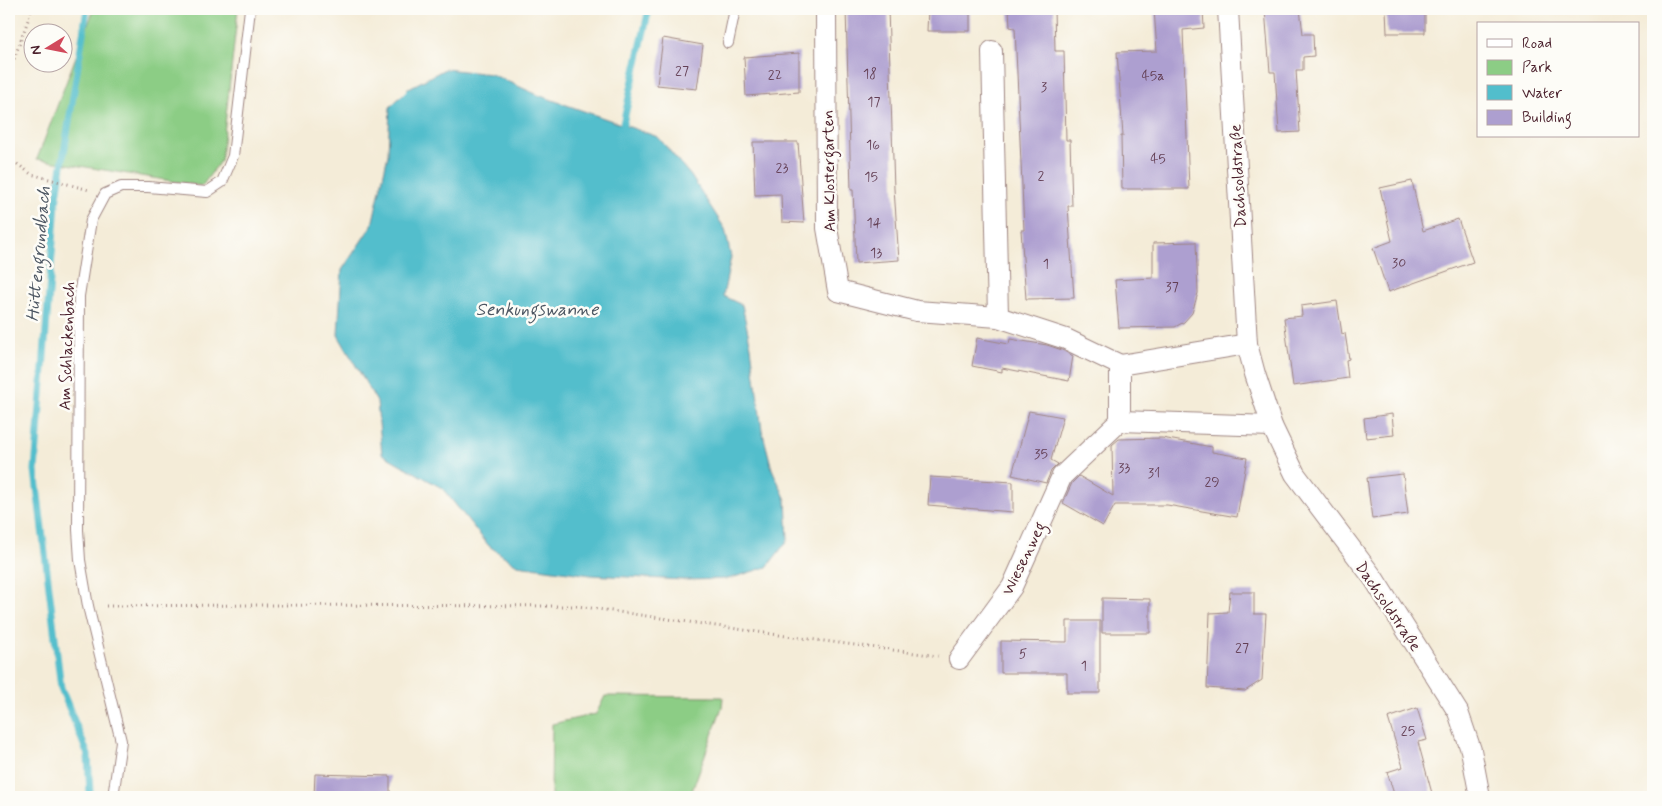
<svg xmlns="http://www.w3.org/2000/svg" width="1662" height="806" font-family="Mynerve,sans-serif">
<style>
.green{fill:#8ccd85;stroke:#6b7658}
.water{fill:#52becc;stroke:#4e6e7c}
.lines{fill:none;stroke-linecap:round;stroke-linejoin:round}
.stream{stroke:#52becc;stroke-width:7}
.building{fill:#ad9fd0}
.lane-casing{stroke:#9f8682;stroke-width:12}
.street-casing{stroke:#9f8682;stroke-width:22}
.path{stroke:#9f8682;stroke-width:3;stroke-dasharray:1 4;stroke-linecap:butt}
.lane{stroke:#fff;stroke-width:10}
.street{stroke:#fff;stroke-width:20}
.labels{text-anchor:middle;stroke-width:5;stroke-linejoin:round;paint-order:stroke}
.number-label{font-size:14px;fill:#633f54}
.street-label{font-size:16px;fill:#4a1f2b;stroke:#fdfcf7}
.water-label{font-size:18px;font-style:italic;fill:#4d5763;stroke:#fdfcf7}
</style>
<rect width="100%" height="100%" fill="#fdfcf7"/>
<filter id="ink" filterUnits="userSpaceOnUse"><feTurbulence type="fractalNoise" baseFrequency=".02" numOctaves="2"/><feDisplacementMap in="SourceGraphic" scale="10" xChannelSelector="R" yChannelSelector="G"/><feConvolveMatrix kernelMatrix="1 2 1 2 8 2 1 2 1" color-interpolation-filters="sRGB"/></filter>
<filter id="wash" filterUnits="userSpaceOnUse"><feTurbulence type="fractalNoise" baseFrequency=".0096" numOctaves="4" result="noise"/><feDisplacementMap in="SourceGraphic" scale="20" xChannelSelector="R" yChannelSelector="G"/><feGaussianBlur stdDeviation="1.12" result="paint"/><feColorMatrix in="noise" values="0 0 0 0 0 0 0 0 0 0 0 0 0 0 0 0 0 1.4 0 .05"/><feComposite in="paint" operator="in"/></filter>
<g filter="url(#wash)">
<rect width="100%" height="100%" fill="#f4ecd8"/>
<g class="green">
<path d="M94,9H238L221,160L202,186L37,159Z"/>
<path d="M605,696L723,697L722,707L690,797H551L552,724L596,714Z"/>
</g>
<path class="water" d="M445,69L491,74L538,95L658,137L691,176L725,229L731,257L723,296L742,305L751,347L762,430L772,469L786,500L788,540L767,567L728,579L683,580L591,575L517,565L489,546L442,488L382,454L377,402L338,335L342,270L372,225L388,155L390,107L409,88Z"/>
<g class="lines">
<g class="stream">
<path d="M87,9L56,203L35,470L61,688L88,755L90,793L89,797"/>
<path d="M623,124L649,9"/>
</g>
</g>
<g id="blocks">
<g class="building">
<path d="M846,9H888L894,189L899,260L856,263L853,190H851Z"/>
<path d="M928,9H970V31H927Z"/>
<path d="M1009,9H1054L1055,51H1064L1066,140H1070L1072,206H1068L1074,298L1026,299L1021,230H1024L1015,28L1010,27Z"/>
<path d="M1154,9H1203L1204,28L1183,30L1189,189H1122L1121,136H1123L1117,52L1157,51Z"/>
<path d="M1265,9H1300L1303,34H1313L1314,56L1303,57V70H1296L1300,132L1279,133L1275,72H1270Z"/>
<path d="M1386,9H1425V33H1387Z"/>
<path d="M663,38L703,45L697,89L657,85Z"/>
<path d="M799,53V92L746,96L744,57Z"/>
<path d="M753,142H798L804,223L782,222L781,194L755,195Z"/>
<path d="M1412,181L1423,231L1458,219L1473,262L1388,292L1373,248L1392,241L1380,188Z"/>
<path d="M1196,242L1198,293L1192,313L1184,322L1175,327L1119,328L1115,280L1153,278V243Z"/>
<path d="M1337,301L1342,334L1345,333L1349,359L1346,360L1348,378L1293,386L1284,318L1302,316L1301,306Z"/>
<path d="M977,338L1009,344L1010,339L1047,345L1062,350L1073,356L1069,381L1002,368V372L972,366Z"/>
<path d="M1029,411L1063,417L1051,460L1058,464L1051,471L1046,483L1012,475Z"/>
<path d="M1392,414L1394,435L1366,438L1364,418Z"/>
<path d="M1162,438L1212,447V452L1247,458L1237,517L1167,505H1115L1103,526L1063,503L1072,483L1079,476L1113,496L1112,445L1119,439Z"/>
<path d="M1403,474L1408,514L1372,519L1367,478Z"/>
<path d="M930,477L1013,482V512L928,505Z"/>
<path d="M1230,592H1254V614H1266L1262,680L1245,691L1207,688L1210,613L1228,612Z"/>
<path d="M1102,598L1150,599V633H1102Z"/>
<path d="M1067,621H1100V693H1067V673H1001V641L1067,642Z"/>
<path d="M1417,708L1427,740L1418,742L1433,797H1395L1387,772L1403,767L1388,718Z"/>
<path d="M315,774L390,776V797H314Z"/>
</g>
</g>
</g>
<g filter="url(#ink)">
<use href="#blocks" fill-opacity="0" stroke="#9f8682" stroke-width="1"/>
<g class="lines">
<g class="lane-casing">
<g id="lane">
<path d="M728,43L735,9"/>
<path d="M113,797L121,741L88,606L80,560L78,530L79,296L91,220L105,194L121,187H148L207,192L222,182L233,156L250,9"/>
</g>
</g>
<g class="street-casing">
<g id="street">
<path d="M826,9L827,228L838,291L917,311L998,317L1066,339L1120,365"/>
<path d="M1228,9L1247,344L1255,374L1272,426L1295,474L1374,579L1458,712L1471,750L1480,797"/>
<path d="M992,51L998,317"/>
<path d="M1120,421L1272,426"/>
<path d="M959,659L1012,587L1062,476L1120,421V365L1247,344"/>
</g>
</g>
<g class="path">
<path d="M9,73L32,9"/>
<path d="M9,158L31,174L89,190"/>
<path d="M106,606L256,605L577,606L786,636L938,656"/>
</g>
<use href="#lane" class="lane"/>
<use href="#street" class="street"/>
</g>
</g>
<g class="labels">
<g class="number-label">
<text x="682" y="75">27</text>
<text x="870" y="78">18</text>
<text x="775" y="79">22</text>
<text x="1153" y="80">45a</text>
<text x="1044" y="91">3</text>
<text x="874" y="106">17</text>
<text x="873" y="149">16</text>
<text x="1158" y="163">45</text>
<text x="782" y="172">23</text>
<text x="1041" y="180">2</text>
<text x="871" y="181">15</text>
<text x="874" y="227">14</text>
<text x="876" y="257">13</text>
<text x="1399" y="267">30</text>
<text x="1046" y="268">1</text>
<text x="1172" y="291">37</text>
<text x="1041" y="458">35</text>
<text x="1124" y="472">33</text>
<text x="1154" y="477">31</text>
<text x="1212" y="486">29</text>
<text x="1242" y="652">27</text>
<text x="1023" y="658">5</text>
<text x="1084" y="670">1</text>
<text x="1408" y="735">25</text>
</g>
<g class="street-label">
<text transform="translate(828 171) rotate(-91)" y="6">Am Klostergarten</text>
<text transform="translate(1237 176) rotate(-93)" y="6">Dachsoldstraße</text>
<text transform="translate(66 346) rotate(-88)" y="6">Am Schlackenbach</text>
<text transform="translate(1023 558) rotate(-64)" y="6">Wiesenweg</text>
<text transform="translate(1389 606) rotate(56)" y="6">Dachsoldstraße</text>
</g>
<g class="water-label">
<text transform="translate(38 254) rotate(-85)" y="6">Hüttengrundbach</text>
<text x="537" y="315">Senkungswanne</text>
</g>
</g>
<rect width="1662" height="806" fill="none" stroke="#fdfcf7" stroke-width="30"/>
<rect x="1477" y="22" width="162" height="115" fill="#fdfcf7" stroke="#b5a4a5"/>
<rect x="1487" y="39" width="25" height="8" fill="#ffffff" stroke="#b5a4a5"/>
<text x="1522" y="48" font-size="15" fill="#4a1f2b">Road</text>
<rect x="1487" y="60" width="25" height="15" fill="#8ccd85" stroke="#b5a4a5"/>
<text x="1522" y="72" font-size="15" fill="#4a1f2b">Park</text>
<rect x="1487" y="85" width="25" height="15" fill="#52becc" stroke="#b5a4a5"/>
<text x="1522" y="98" font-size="15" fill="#4a1f2b">Water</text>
<rect x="1487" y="110" width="25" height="15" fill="#ad9fd0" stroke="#b5a4a5"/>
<text x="1522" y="122" font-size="15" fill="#4a1f2b">Building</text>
<g transform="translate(48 48) rotate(260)"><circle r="24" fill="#fdfcf7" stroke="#b5a4a5"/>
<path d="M0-4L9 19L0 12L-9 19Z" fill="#d1495b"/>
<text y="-8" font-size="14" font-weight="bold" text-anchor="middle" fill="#4a1f2b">N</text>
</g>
</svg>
